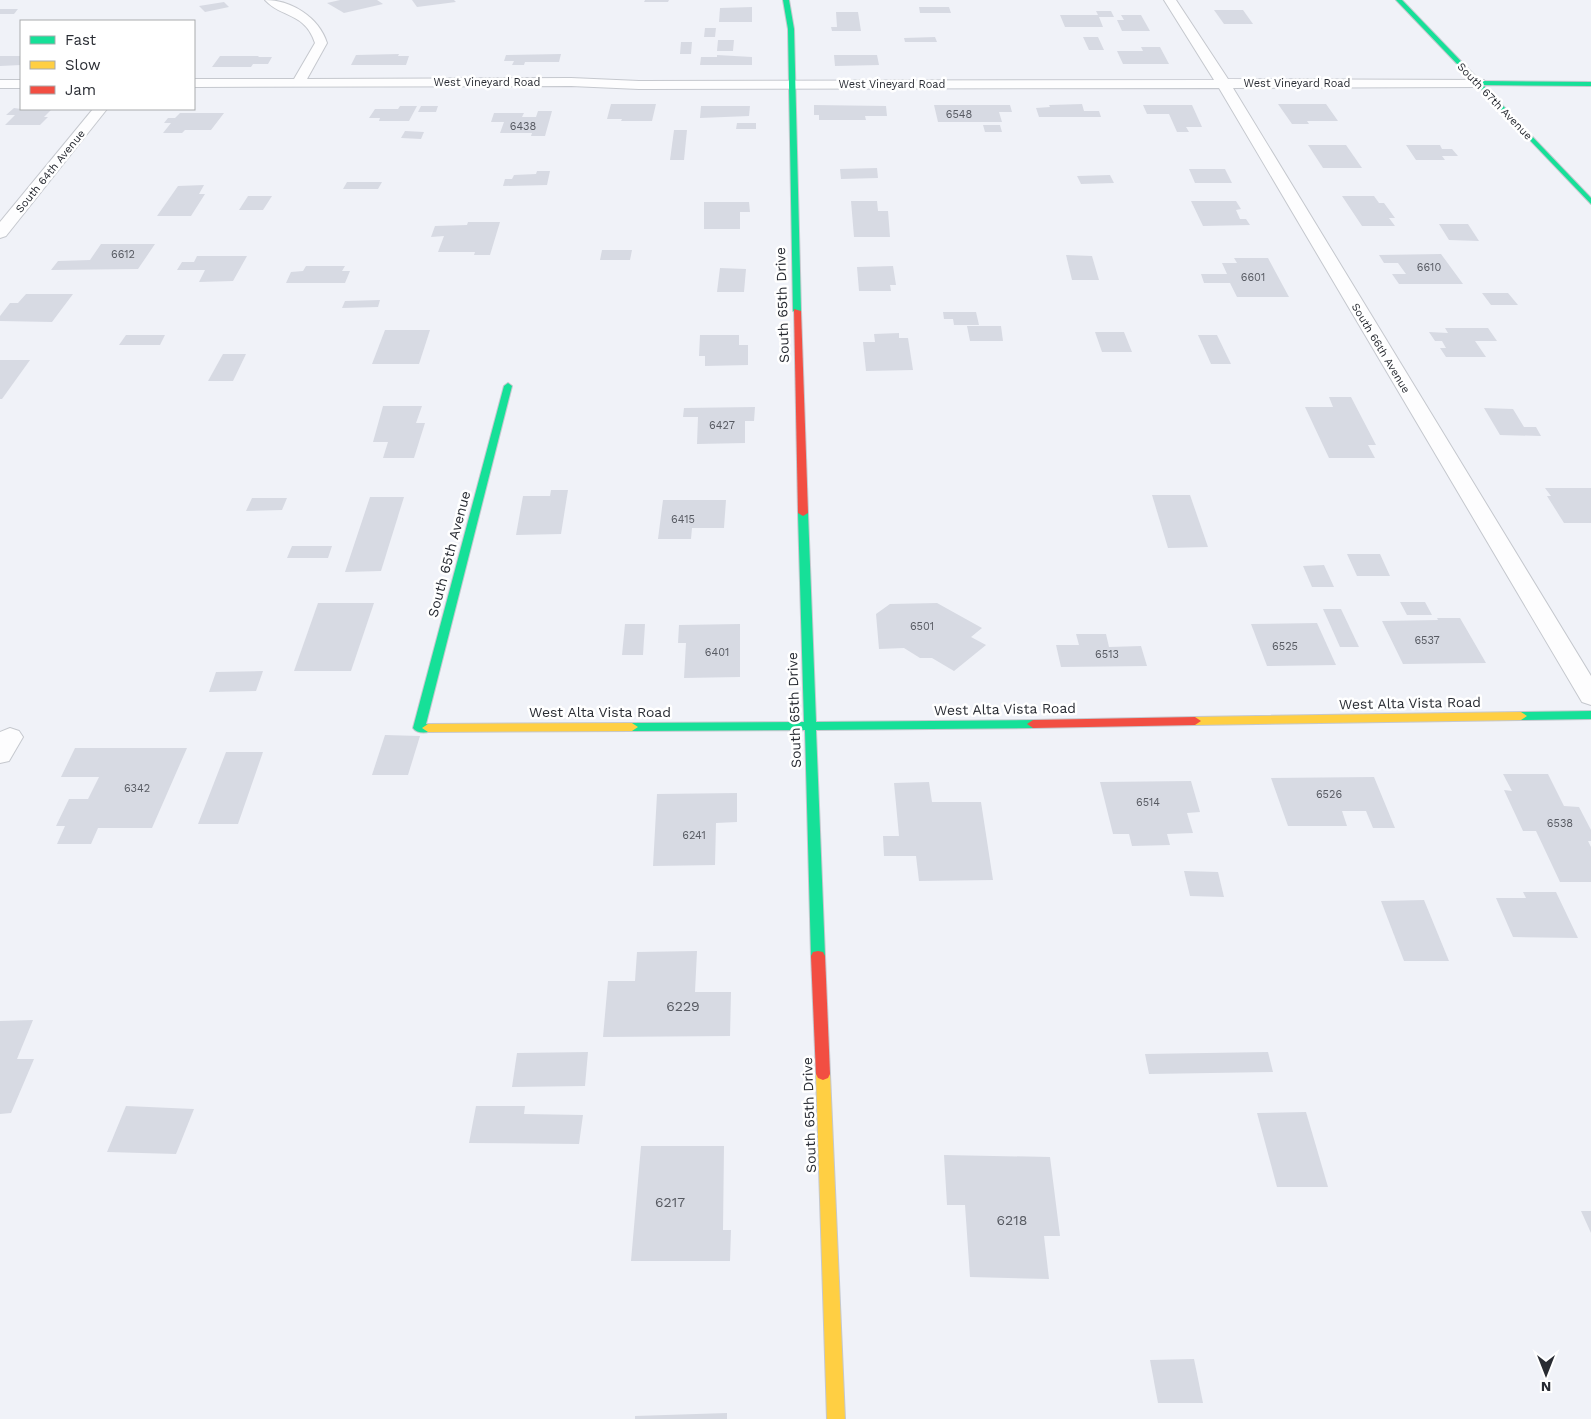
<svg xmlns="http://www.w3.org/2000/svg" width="1591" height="1419" font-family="'Work Sans',sans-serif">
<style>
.building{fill:#d7dae3}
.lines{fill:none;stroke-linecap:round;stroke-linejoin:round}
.street-casing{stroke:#c5c8ce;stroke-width:2}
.fast-casing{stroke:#c5c8ce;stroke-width:2}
.slow-casing{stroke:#c5c8ce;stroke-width:2}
.jam-casing{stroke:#c5c8ce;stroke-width:2}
.street{fill:#fdfdfe;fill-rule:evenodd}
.fast{fill:#16e098;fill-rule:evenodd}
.slow{fill:#ffcf43;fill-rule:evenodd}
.jam{fill:#f24e42;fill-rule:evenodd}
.labels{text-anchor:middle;stroke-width:5;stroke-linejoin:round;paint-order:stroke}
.far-street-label{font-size:11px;fill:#292c33;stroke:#fff}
.number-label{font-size:11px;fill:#575a62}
.street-label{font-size:14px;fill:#292c33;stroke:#fff}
.near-number-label{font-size:14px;fill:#575a62}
</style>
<rect width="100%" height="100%" fill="#f0f2f8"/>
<g class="building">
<path d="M340,0H377L383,4L344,13L327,3Z"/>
<path d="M412,0H454L456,2L417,7Z"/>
<path d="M645,0H669L668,2H644Z"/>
<path d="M224,2L229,7L205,12L199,6Z"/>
<path d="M752,7V22H719L720,8Z"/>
<path d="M919,7H949L951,13H920Z"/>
<path d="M0,9H18L14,14H0Z"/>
<path d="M1214,10H1243L1253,24H1224Z"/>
<path d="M1096,11H1111L1114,17H1099L1103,27H1065L1060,15H1098Z"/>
<path d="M836,12H858L861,31H832L831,27H837Z"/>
<path d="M1121,15H1141L1150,31H1122L1117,20H1124Z"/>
<path d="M705,28H716L715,37H704Z"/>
<path d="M935,37L937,42H905L904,38Z"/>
<path d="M1083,37H1098L1104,50H1089Z"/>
<path d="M718,40H734L733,51H717Z"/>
<path d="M681,42H692L691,54H680Z"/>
<path d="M1141,47H1160L1169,64H1123L1117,51H1143Z"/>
<path d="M399,54L398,56H409L406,65H351L356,55Z"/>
<path d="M561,54L559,62H525L524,65H512L514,61H504L506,55Z"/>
<path d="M717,55L752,57V65H700L701,57H717Z"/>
<path d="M834,55H877L879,65L835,66Z"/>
<path d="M0,56H21V65L0,66Z"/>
<path d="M220,56H259L258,57H272L268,64H253L251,67H212Z"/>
<path d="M611,104H656L652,121H621L622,119H607Z"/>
<path d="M1082,104L1084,111H1099L1101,117H1039L1036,108L1050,107L1049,105Z"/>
<path d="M1278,104H1326L1338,121H1307L1309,124H1292Z"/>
<path d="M814,105L886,106L887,116H865L866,120H819V115H814Z"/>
<path d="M934,105H1010L1012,112H999L1002,122H938Z"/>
<path d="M1143,105H1192L1202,127H1186L1189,132H1177L1169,114H1147Z"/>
<path d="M400,106H417L409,121H379L380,118H369L375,109H398Z"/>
<path d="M421,106H438L436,112H418Z"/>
<path d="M701,106H750L749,116L700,118Z"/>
<path d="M14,108L21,109H52L44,117H48L40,125H5L15,115H6Z"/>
<path d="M538,111H552L545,136H531L532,133H500L504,122H491L494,113H524L522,117H536Z"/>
<path d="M180,113H224L211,130H185L182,133H163L171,123H164L168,118H175Z"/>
<path d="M737,123H756V129H736Z"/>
<path d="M983,125H1000L1002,132H985Z"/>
<path d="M674,130H687L684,160H670Z"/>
<path d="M405,131L424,132L421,139L401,138Z"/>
<path d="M1308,145H1346L1362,168H1323Z"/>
<path d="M1406,145H1440L1442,149H1452L1458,156H1442L1445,160H1416Z"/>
<path d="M877,168L878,178L841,179L840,169Z"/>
<path d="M1189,169H1225L1232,183H1195Z"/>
<path d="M537,171H550L547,185L503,186L505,179H512L514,175L536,174Z"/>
<path d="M1110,175L1114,183L1081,184L1077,176Z"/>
<path d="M347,182H382L378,189H343Z"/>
<path d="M204,185L199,194H205L191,216H157L178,186Z"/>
<path d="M248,196H272L263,210H239Z"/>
<path d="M1342,196H1374L1379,203H1384L1395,218H1389L1395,226H1362Z"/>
<path d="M851,201H877L878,211H888L890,237H854Z"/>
<path d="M1191,201H1236L1241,209L1236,210L1240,219H1246L1250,225L1203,226Z"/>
<path d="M704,202H749L750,212H740V229H704Z"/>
<path d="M468,222H500L490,255H474L475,252H438L444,236L431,237L435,226L467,225Z"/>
<path d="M1439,224H1468L1479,241L1449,240Z"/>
<path d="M101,244H155L138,269L51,270L58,261L90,260Z"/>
<path d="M602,250H632L630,260H600Z"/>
<path d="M1441,254L1463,284H1399L1392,274H1406L1398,263H1384L1379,255Z"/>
<path d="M1066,255L1092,256L1099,280H1072Z"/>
<path d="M197,256H247L233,281L199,282L205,270H177L182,262H194Z"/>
<path d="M1234,258H1268L1289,297H1237L1230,283H1204L1201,274H1227L1222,263H1237Z"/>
<path d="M306,266H345L342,271H350L345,283H286L291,272L303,271Z"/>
<path d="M893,266L896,285H890L891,291H859L857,267Z"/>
<path d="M720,268L746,269L744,292H717Z"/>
<path d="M1482,293H1508L1518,305H1491Z"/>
<path d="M26,294H73L52,322L0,321V316L10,303H18Z"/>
<path d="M380,300L378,307L342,308L345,301Z"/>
<path d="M943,312H976L979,325H954L953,319H944Z"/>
<path d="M967,326H1001L1003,341H970Z"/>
<path d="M1445,328H1488L1497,341H1475L1486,357H1446L1440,348H1446L1442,341H1435L1429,332L1448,333Z"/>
<path d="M385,330H430L419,364H372Z"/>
<path d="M1095,332H1124L1132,352H1102Z"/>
<path d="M899,333V338H908L913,370L866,371L863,342H875L874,334Z"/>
<path d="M126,335H165L160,345H119Z"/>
<path d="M700,335H739V345H748V365L705,366V356H699Z"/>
<path d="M1198,335H1217L1231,364H1211Z"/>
<path d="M223,354H246L233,381H208Z"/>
<path d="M0,360H30L2,399H0Z"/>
<path d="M1329,397H1351L1376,445H1368L1375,458H1329L1305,407H1333Z"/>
<path d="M383,406H422L416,423H425L414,458H383L388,442H373Z"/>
<path d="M755,407L754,421H745V443L697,444L698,417H683L684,408Z"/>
<path d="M1484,408L1513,409L1524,427H1536L1541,436L1500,435Z"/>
<path d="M1545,488H1591V523H1564L1547,496H1551Z"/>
<path d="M551,490H568L561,534L516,535L523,496H550Z"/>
<path d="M1152,495H1190L1208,547L1168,548Z"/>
<path d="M370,497H404L381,571L345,572Z"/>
<path d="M252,498H287L282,510L246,511Z"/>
<path d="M663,500H726L724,528H692L691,539H658Z"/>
<path d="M292,546H332L328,558H287Z"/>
<path d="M1347,554H1380L1390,576H1357Z"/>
<path d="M1324,565L1334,587H1312L1303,566Z"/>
<path d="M1400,602H1425L1432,615H1407Z"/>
<path d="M318,603H374L351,671H294Z"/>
<path d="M937,603L982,628L971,637L986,645L954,671L932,658H920L904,648L879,649L876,614L890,604Z"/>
<path d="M1323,609H1341L1359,647H1340Z"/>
<path d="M1437,618H1460L1486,663L1403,664L1382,621L1438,620Z"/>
<path d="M1317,623L1336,665L1267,666L1251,624Z"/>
<path d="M625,624H645L643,655H622Z"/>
<path d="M740,624V677L684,678L686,643H678L679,625Z"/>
<path d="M1076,634H1106L1109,647L1141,646L1147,666L1061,667L1056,645H1079Z"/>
<path d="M263,671L256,691L209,692L216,672Z"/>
<path d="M385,735L420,736L408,775H372Z"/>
<path d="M75,748H187L152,828H98L91,844H57L65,826H56L69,799H88L99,777H61Z"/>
<path d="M226,752H263L238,824H198Z"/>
<path d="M1503,774H1548L1564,806L1579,807L1591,830V841H1588L1591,847V882H1560L1536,831H1523L1504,790L1512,791Z"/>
<path d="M1374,777L1395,828H1373L1366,811H1342L1347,826H1288L1271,778Z"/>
<path d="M1191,781L1200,812L1187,813L1193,833L1167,834L1170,845L1132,846L1129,834H1113L1100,782Z"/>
<path d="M929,782L932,802H981L993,880L919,881L916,856H884L883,836H899L894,783Z"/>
<path d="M737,793V822L716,823L715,865L653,866L657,794Z"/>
<path d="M1184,871L1218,872L1224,897L1190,896Z"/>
<path d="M1523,892H1556L1578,938L1513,937L1496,898H1526Z"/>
<path d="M1424,900L1449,961H1404L1381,901Z"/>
<path d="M697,951L695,992H731L730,1036L603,1037L608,981H635L637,952Z"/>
<path d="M33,1020L17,1059H34L11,1113L0,1114V1021Z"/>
<path d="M588,1052L585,1086L512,1087L517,1053Z"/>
<path d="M1268,1052L1273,1072L1149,1074L1145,1054Z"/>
<path d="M126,1106L194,1109L176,1154L107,1152Z"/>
<path d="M476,1106H525L524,1114L583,1115L579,1144L469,1143Z"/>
<path d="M1306,1112L1328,1187H1277L1257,1113Z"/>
<path d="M641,1146H724L723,1230H731L730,1261H631Z"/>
<path d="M944,1155L1050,1157L1060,1236H1044L1049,1279L970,1277L965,1205H947Z"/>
<path d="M1581,1211H1591V1233Z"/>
<path d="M1194,1359L1203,1403H1158L1150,1360Z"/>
<path d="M727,1413V1419H635V1416Z"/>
</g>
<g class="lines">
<g class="street-casing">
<g id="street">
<path d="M265,0C291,0 319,17 327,43L307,79L571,78L639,81L1214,80L1164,0H1176L1228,79L1484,80L1486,83L1479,87L1233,88L1591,676V705L1582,702L1219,88L639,89L571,86L194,87V79H294L315,43C305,12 281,18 265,0Z"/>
<rect x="0" y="80" width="21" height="8"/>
<path d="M93,109H107L6,236L0,238V222Z"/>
<path d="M10,728L19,731L23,737L9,761L0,763V732Z"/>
</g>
</g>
<g class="fast-casing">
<g id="fast">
<path d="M783,0H789L794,29L801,311L797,313L793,311L788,29Z"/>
<path d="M1396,0H1402L1480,81L1591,82V86L1483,85L1591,198V204Z"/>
<path d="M508,383L512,386L426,724L432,725L434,728C430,734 417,734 413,728L504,386Z"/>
<path d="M803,510L808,513L816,722L1033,720L1039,724L1033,728L816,730L825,956L823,960L818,961L813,960L811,956L805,730L632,731L626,727L632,723L804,722L798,513Z"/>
<path d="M1591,711V719L1521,720L1515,716L1521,712Z"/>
</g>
</g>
<g class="slow-casing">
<g id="slow">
<path d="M1521,712L1527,716L1521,720L1195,725L1189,721L1195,717Z"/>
<path d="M632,723L638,727L632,731L428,732L422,728L428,724Z"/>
<path d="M823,1068L828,1070L830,1074L845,1419H827L816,1074L818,1070Z"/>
</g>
</g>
<g class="jam-casing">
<g id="jam">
<path d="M794,309L801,311L808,513L803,516L798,513Z"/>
<path d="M1195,717L1201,721L1195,725L1033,728L1027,724L1033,720Z"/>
<path d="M818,951L823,952L825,956L830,1074L828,1078L823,1080L818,1078L816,1074L811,956L813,952Z"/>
</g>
</g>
<use href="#street" class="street"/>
<use href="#fast" class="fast"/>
<use href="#slow" class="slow"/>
<use href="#jam" class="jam"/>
</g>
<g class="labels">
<g class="far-street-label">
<text x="487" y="86">West Vineyard Road</text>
<text x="1297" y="87">West Vineyard Road</text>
<text x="892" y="88">West Vineyard Road</text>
<text transform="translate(1495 101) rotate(46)" y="4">South 67th Avenue</text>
<text transform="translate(50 171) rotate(-51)" y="4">South 64th Avenue</text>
<text transform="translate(1381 348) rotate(59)" y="4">South 66th Avenue</text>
</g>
<g class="number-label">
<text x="959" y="118">6548</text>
<text x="523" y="130">6438</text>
<text x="123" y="258">6612</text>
<text x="1429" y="271">6610</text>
<text x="1253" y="281">6601</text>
<text x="722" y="429">6427</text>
<text x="683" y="523">6415</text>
<text x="922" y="630">6501</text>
<text x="1427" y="644">6537</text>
<text x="1285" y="650">6525</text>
<text x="717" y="656">6401</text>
<text x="1107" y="658">6513</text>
<text x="137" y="792">6342</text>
<text x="1329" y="798">6526</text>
<text x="1148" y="806">6514</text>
<text x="1560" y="827">6538</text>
<text x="694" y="839">6241</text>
</g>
<g class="street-label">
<text transform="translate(782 305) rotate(-92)" y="5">South 65th Drive</text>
<text transform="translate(449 554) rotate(-75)" y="5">South 65th Avenue</text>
<text transform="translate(1410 703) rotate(-1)" y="5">West Alta Vista Road</text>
<text transform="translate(1005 709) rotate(-1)" y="5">West Alta Vista Road</text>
<text transform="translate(794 710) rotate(-92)" y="5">South 65th Drive</text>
<text x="600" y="717">West Alta Vista Road</text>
<text transform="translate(809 1115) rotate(-92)" y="5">South 65th Drive</text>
</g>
<g class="near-number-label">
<text x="683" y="1011">6229</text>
<text x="670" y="1207">6217</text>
<text x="1012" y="1225">6218</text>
</g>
</g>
<rect x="20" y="20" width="175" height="90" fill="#ffffff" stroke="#a9abad"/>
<rect x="30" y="36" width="25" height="8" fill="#16e098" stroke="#a9abad"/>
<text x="65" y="45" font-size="15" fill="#292c33">Fast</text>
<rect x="30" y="61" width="25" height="8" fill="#ffcf43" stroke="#a9abad"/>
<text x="65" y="70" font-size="15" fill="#292c33">Slow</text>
<rect x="30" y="86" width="25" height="8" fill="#f24e42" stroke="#a9abad"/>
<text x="65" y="95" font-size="15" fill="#292c33">Jam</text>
<g transform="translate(1546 1374) rotate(180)" stroke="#ffffff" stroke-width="4" paint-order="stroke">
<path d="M0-4L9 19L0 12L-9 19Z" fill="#292c33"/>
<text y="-8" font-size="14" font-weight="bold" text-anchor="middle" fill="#292c33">N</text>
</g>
</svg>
